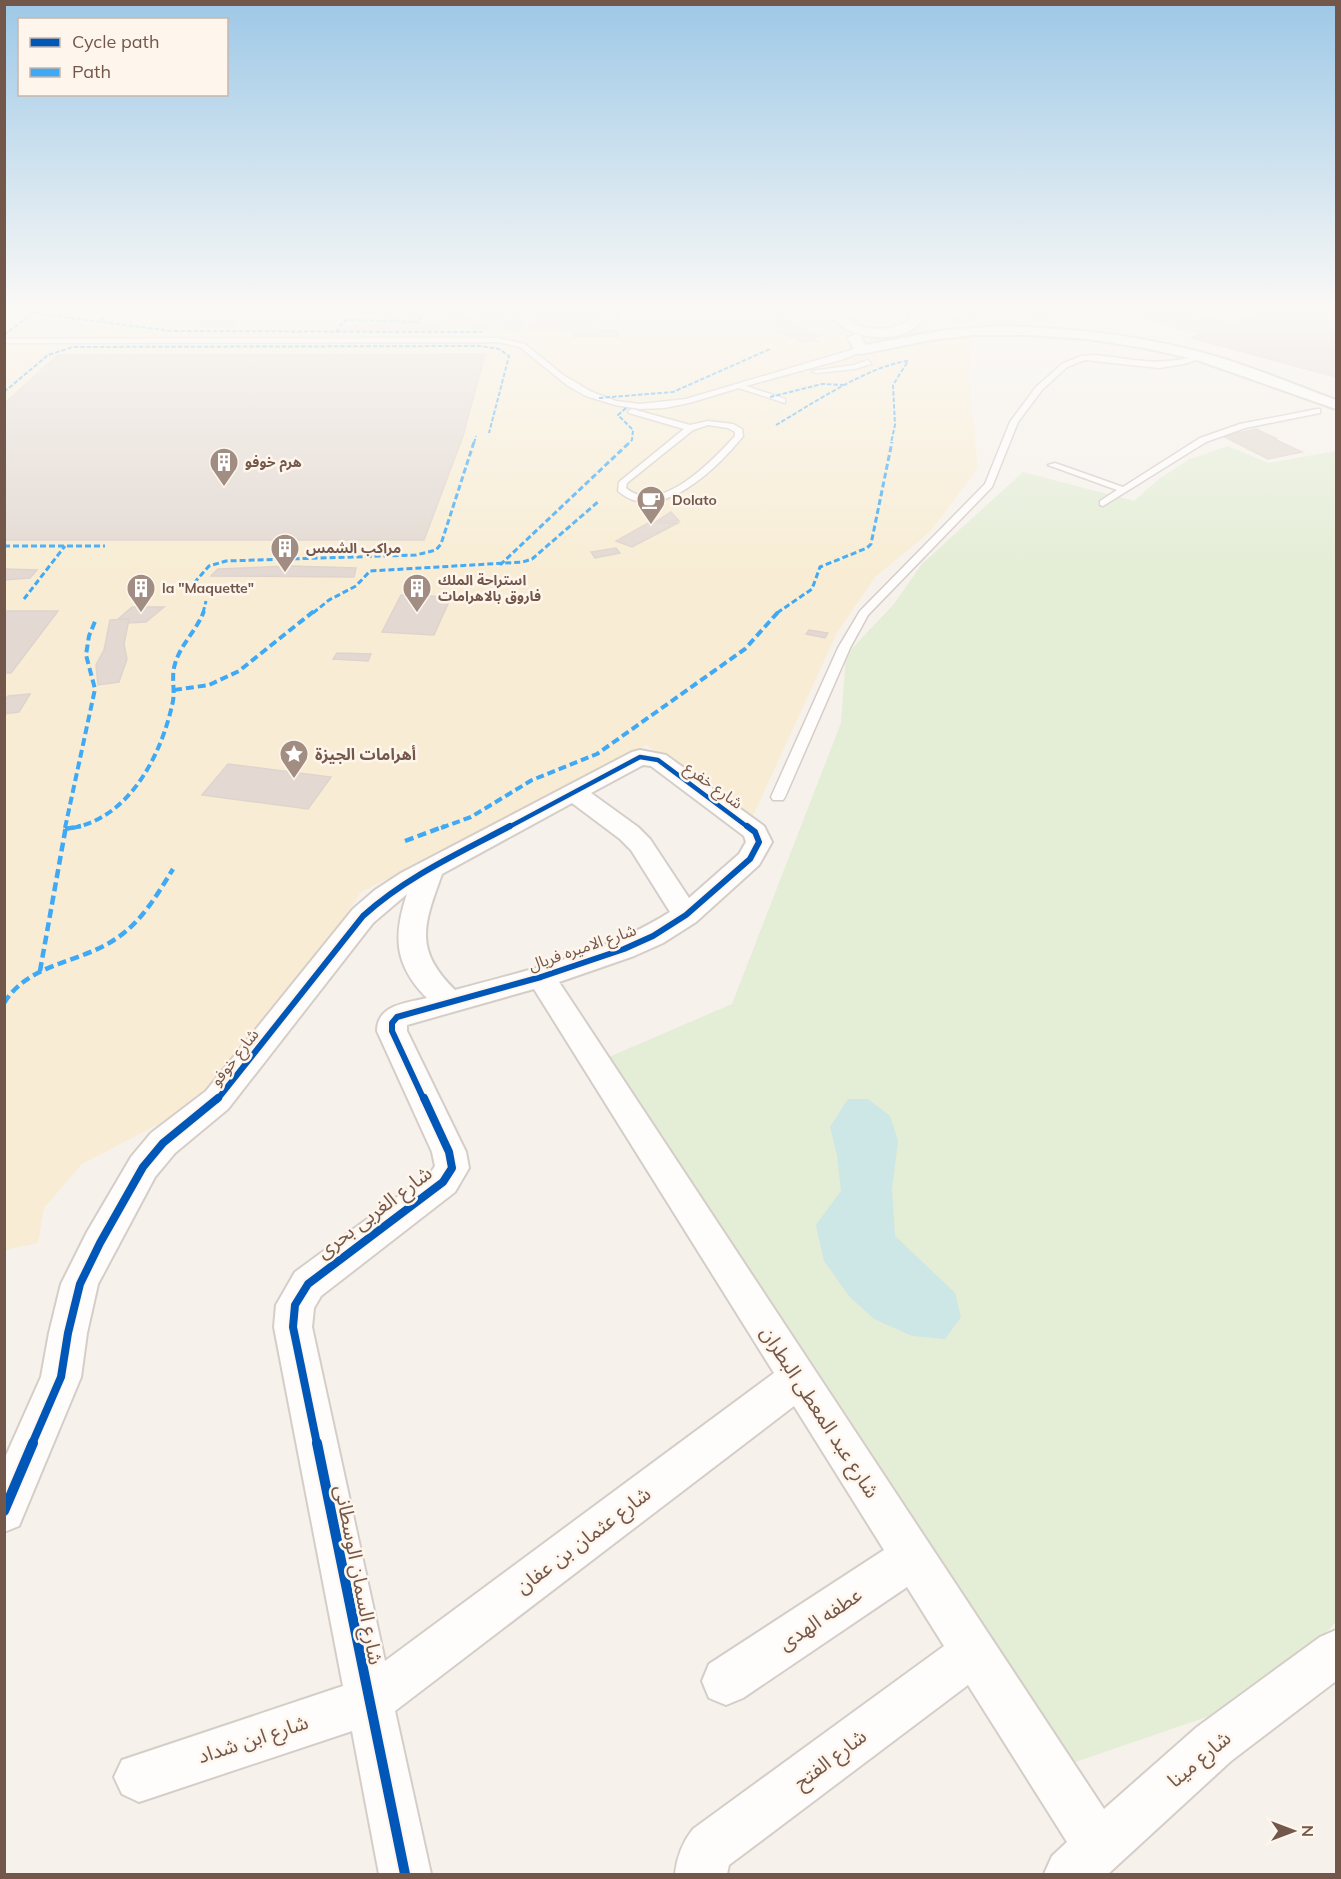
<svg xmlns="http://www.w3.org/2000/svg" width="1341" height="1879" font-family="Mulish,'Noto Sans Arabic',sans-serif">
<style>
.green{fill:#e4edd6}
.sand{fill:#f8edd4}
.water{fill:#cde6e6}
.building{fill:#e3d9d2;stroke:#dfd4cd;stroke-width:1.5}
.lines{fill:none;stroke-linecap:round;stroke-linejoin:round}
.lane-casing{stroke:#d5cdc8;stroke-width:3}
.street-casing{stroke:#d5cdc8;stroke-width:4}
.lane{fill:#fefdfc;fill-rule:evenodd}
.street{fill:#fefdfc;fill-rule:evenodd}
.quiet-far3{stroke:#3fa9f5;stroke-width:2;stroke-dasharray:4.5 2;stroke-linecap:butt}
.quiet-far2{stroke:#3fa9f5;stroke-width:3;stroke-dasharray:6 3;stroke-linecap:butt}
.quiet-far1{stroke:#3fa9f5;stroke-width:4;stroke-dasharray:8 4;stroke-linecap:butt}
.quiet{stroke:#3fa9f5;stroke-width:4.5;stroke-dasharray:9 4.5;stroke-linecap:butt}
.cycleway-far3-casing{stroke:#fef6ec;stroke-width:8}
.cycleway-far2-casing{stroke:#fef6ec;stroke-width:10}
.cycleway-far1-casing{stroke:#fef6ec;stroke-width:11}
.cycleway-casing{stroke:#fef6ec;stroke-width:14}
.cycleway-far3{stroke:#0057b8;stroke-width:4.5}
.cycleway-far2{stroke:#0057b8;stroke-width:6}
.cycleway-far1{stroke:#0057b8;stroke-width:8}
.cycleway{stroke:#0057b8;stroke-width:10}
.labels{text-anchor:middle;stroke-width:5;stroke-linejoin:round;paint-order:stroke}
.far-poi-label{font-size:14px;font-weight:bold;fill:#74574b;stroke:#fef6ec;text-anchor:start}
.poi-label{font-size:16px;font-weight:bold;fill:#74574b;stroke:#fef6ec;text-anchor:start}
.street-label{font-size:16px;fill:#74574b;stroke:#fef6ec}
.near-street-label{font-size:20px;fill:#74574b;stroke:#fef6ec}
</style>
<rect width="100%" height="100%" fill="#f6f1eb"/>
<path class="green" d="M1228,446L1268,463L1336,451V1622L1265,1697L1046,1772L609,1057L732,1004L841,723L846,655L894,604L922,564L1023,472L1134,501L1160,478L1190,459Z"/>
<path class="sand" d="M5,308H926L933,331H937L952,338L970,336V392L978,468L930,532L875,577L837,633L752,818L646,745L521,813L361,892L340,924L199,1103L82,1164L44,1208L38,1243L5,1250Z"/>
<path class="water" d="M848,1099H868L890,1116L898,1141L892,1189L895,1236L955,1293L961,1317L945,1339L912,1336L874,1319L849,1296L824,1261L816,1225L841,1191L837,1155L830,1127Z"/>
<g class="building">
<path d="M121,308H154L150,312H117Z"/>
<path d="M169,308H191L182,318H160Z"/>
<path d="M206,308H231L225,315H200Z"/>
<path d="M261,308H282L277,315H256Z"/>
<path d="M296,308H352L348,314H291Z"/>
<path d="M356,308H394L392,314H353Z"/>
<path d="M429,308H465L463,314L443,315L427,313Z"/>
<path d="M484,308L528,309L523,329H506L507,326H502L503,322L477,318L479,311H483Z"/>
<path d="M534,308H573L572,311H533Z"/>
<path d="M573,308H596L594,320H569L571,314H566L567,311H572Z"/>
<path d="M772,308H795L793,312L788,313L776,312L771,310Z"/>
<path d="M985,308H1037L1060,316L1040,321L1011,311L962,323L947,318Z"/>
<path d="M1136,308H1176L1233,323L1268,308H1336V377L1191,338L1202,334L1123,313Z"/>
<path d="M405,309H424L422,315H403Z"/>
<path d="M771,310L788,313L793,315L776,318L763,316L765,311Z"/>
<path d="M533,311H567L566,314H532Z"/>
<path d="M595,311H619L618,318H594Z"/>
<path d="M472,314L470,320L441,321L443,315Z"/>
<path d="M532,314H571L569,320H599L598,325H594L593,331H618V337H573L574,330H528Z"/>
<path d="M420,315L418,321H379L382,316Z"/>
<path d="M781,318L793,323L788,324L819,336L813,338L818,341L804,342L776,331L778,330L775,329V325L766,321Z"/>
<path d="M199,320H237L231,326H193Z"/>
<path d="M359,321H368L367,324L445,322L441,329H341L343,326H356Z"/>
<path d="M474,323H493L491,329H472Z"/>
<path d="M485,354L463,436L424,540H4V404L58,355Z"/>
<path d="M1256,429L1277,439H1274L1302,452L1268,459L1223,436Z"/>
<path d="M671,512L679,521H657Z"/>
<path d="M650,522L678,523L632,547L616,541Z"/>
<path d="M616,548L620,553L595,558L591,552Z"/>
<path d="M289,566L356,568L354,577L211,576L218,569Z"/>
<path d="M4,569L37,570L30,578L4,580Z"/>
<path d="M401,595L451,597L434,635L382,632Z"/>
<path d="M132,607H164L146,622L128,623L129,619L117,620Z"/>
<path d="M4,611H58L11,673H4Z"/>
<path d="M129,619L124,644L127,659L119,682L98,685L96,665L104,650L110,620Z"/>
<path d="M809,630L828,633L825,638L806,634Z"/>
<path d="M337,653L371,654L368,661L333,659Z"/>
<path d="M30,694L19,712L4,714V702L8,696Z"/>
<path d="M228,764L331,777L308,809L202,795Z"/>
</g>
<g class="lines">
<g class="lane-casing">
<g id="lane">
<path d="M4,308H11L4,311Z"/>
<path d="M497,338L525,344L563,375L592,392L616,401L640,404L686,399L858,348L865,350L844,359L746,386L785,399V403L739,388L689,403L664,408L640,409L615,405L586,396L568,386L520,347L497,342L4,343V339Z"/>
<path d="M1096,355C1141,360 1155,367 1201,355L1205,357L1184,364L1159,368L1085,360L1067,367L1042,390L1018,422L992,487L868,615L850,648L785,797L783,800H773L771,797L838,648L860,611L985,484L1010,422L1036,387L1062,364L1081,356Z"/>
<path d="M868,360L871,364L855,369L816,373L812,371L854,365Z"/>
<path d="M632,409L690,425L708,421L733,424L742,429L743,436C719,467 658,527 618,491L619,482L684,429L629,413L628,411ZM708,425L728,428L735,432V436C713,460 660,517 626,488L627,483L693,430Z"/>
<path d="M1317,409H1320V413L1245,428L1206,442L1103,506L1100,505V501L1117,490L1048,465L1055,463L1123,487L1200,438L1240,424Z"/>
</g>
</g>
<g class="street-casing">
<g id="street">
<path d="M828,308H840C848,332 891,334 909,320L906,308H918L922,321C901,347 838,341 828,308Z"/>
<path d="M1000,326C1074,328 1149,336 1221,358C1260,370 1298,386 1336,400V409L1194,359L1145,348L1087,339L1028,335H973L931,340L861,354L856,353L848,338L855,334L860,335L865,345L945,330Z"/>
<path d="M640,750L666,755L764,826L772,842L759,865L696,922L663,943L634,956L559,982L1104,1809L1197,1727L1320,1637L1336,1630V1681L1231,1761L1108,1874H1044L1052,1856L1067,1842L968,1685L729,1865L727,1874H675C677,1857 682,1843 693,1829L944,1646L907,1587L743,1698L726,1705L709,1698L702,1681L709,1664L884,1550L794,1406L395,1711L431,1874H379L352,1731L139,1802L122,1794L114,1777L122,1760L343,1686L274,1327L276,1305L295,1272L431,1172L435,1166L432,1152L377,1031C377,1005 406,1003 427,998C394,965 393,936 407,894L373,923L228,1109L175,1153L155,1177L98,1284L87,1333L81,1377L19,1526L4,1532V1460L41,1377L49,1333L61,1284L87,1232L131,1157L151,1133L206,1091L353,909L375,890L401,873L632,752ZM643,765L651,766L744,836L746,842L739,854L689,898L650,839L638,827L591,793ZM572,803L620,839L631,850L670,912C605,953 529,970 455,990C413,949 424,924 442,874ZM534,989L774,1373L385,1661L312,1327L314,1308L321,1296L455,1192L469,1168L466,1152L407,1031V1025Z"/>
</g>
</g>
<use href="#lane" class="lane"/>
<use href="#street" class="street"/>
<g class="quiet-far3">
<path d="M32,313L172,331L482,332"/>
<path d="M100,320L114,308"/>
<path d="M336,332L343,322L348,320L418,322L428,308"/>
<path d="M4,335L38,309"/>
<path d="M4,392L48,355L73,347L479,346L499,349L509,356L489,433"/>
<path d="M770,397L822,384L847,385"/>
<path d="M599,398L673,392L770,349"/>
<path d="M626,408L618,415L633,430L632,440L629,443"/>
<path d="M776,425C810,405 870,365 908,361L893,385L895,425L891,443"/>
<path d="M474,443L476,436"/>
</g>
<g class="quiet-far2">
<path d="M4,546H105"/>
<path d="M500,565L630,442"/>
<path d="M194,583L209,566L226,561L416,555L436,550L441,544L474,442"/>
<path d="M24,599L65,546"/>
<path d="M203,613L206,601"/>
<path d="M313,613L329,600L356,586L370,571L523,562L532,559L599,501"/>
<path d="M777,613L812,589L820,567L867,548L871,544L892,442"/>
</g>
<g class="quiet-far1">
<path d="M174,690L209,685L239,671L314,611"/>
<path d="M65,828L95,689L86,655L89,636L96,619"/>
<path d="M72,828C130,818 162,754 173,701C175,689 171,676 175,664C180,645 197,630 204,611"/>
<path d="M441,828L471,817L532,780L597,754L745,649L779,611"/>
</g>
<g class="quiet">
<path d="M65,829L81,826"/>
<path d="M405,841L445,826"/>
<path d="M40,971L66,826"/>
<path d="M4,1003C29,963 77,964 114,940C141,923 157,895 173,869"/>
</g>
<g class="cycleway-far3-casing">
<path id="cycleway-far3" d="M507,828L640,757L658,760L749,828"/>
</g>
<g class="cycleway-far2-casing">
<g id="cycleway-far2">
<path d="M217,1100L363,916C406,877 459,853 510,826"/>
<path d="M424,1100L392,1031V1023L397,1017L541,977L624,949L653,936L686,915L750,859L759,842L755,832L747,826"/>
</g>
</g>
<g class="cycleway-far1-casing">
<g id="cycleway-far1">
<path d="M32,1444L61,1377L68,1333L80,1284L100,1243L143,1167L163,1143L218,1098"/>
<path d="M317,1444L293,1327L295,1305L308,1284L443,1182L452,1168L449,1152L424,1098"/>
</g>
</g>
<g class="cycleway-casing">
<g id="cycleway">
<path d="M317,1443L405,1874"/>
<path d="M4,1511L33,1443"/>
</g>
</g>
<use href="#cycleway-far3" class="cycleway-far3"/>
<use href="#cycleway-far2" class="cycleway-far2"/>
<use href="#cycleway-far1" class="cycleway-far1"/>
<use href="#cycleway" class="cycleway"/>
</g>
<linearGradient id="sky" x2="0" y2="1"><stop stop-color="#9dc8e7"/><stop offset="0.54" stop-color="#fbf9f6"/><stop offset="1" stop-color="#fbf9f6" stop-opacity="0"/></linearGradient>
<rect width="1341" height="571" fill="url(#sky)"/>
<defs>
<g id="building-pin" transform="scale(1.5)"><path d="M0 17L-7.5 6A9.5 9.5 0 1 1 7.5 6Z" fill="#a28d83" stroke="#fef6ec"/><path d="M-4-6H4V6H1V3H-1V6H-4ZM-2.5-4.3h1.7v1.8h-1.7ZM.8-4.3h1.7v1.8H.8ZM-2.5-1h1.7V.8h-1.7ZM.8-1h1.7V.8H.8Z" fill="#fff"/></g>
<g id="cafe-pin" transform="scale(1.5)"><path d="M0 17L-7.5 6A9.5 9.5 0 1 1 7.5 6Z" fill="#a28d83" stroke="#fef6ec"/><path d="M-5.5-4.5H6V0H3Q3 3.5 0 3.5H-2.5Q-5.5 3.5-5.5 0ZM3-3.2v2h1.7v-2ZM-6 4.5H4V6H-6Z" fill="#fff"/></g>
<g id="sight-pin" transform="scale(1.5)"><path d="M0 17L-7.5 6A9.5 9.5 0 1 1 7.5 6Z" fill="#a28d83" stroke="#fef6ec"/><path d="M0-6L1.8-2.2L6-1.7L2.9 1.2L3.7 5.4L0 3.3L-3.7 5.4L-2.9 1.2L-6-1.7L-1.8-2.2Z" fill="#fff"/></g>
</defs>
<g fill-rule="evenodd">
<use href="#building-pin" x="224" y="462"/>
<use href="#cafe-pin" x="651" y="500"/>
<use href="#building-pin" x="285" y="548"/>
<use href="#building-pin" x="141" y="588"/>
<use href="#building-pin" x="417" y="588"/>
<use href="#sight-pin" x="294" y="754"/>
</g>
<g class="labels">
<g class="far-poi-label">
<text x="245" y="467">هرم خوفو</text>
<text x="672" y="505">Dolato</text>
<text x="306" y="553">مراكب الشمس</text>
<text x="438" y="585">استراحة الملك<tspan x="438" dy="16">فاروق بالاهرامات</tspan></text>
<text x="162" y="593">la "Maquette"</text>
</g>
<g class="poi-label">
<text x="315" y="760">أهرامات الجيزة</text>
</g>
<g class="street-label">
<text transform="translate(714 785) rotate(36)" y="6">شارع خفرع</text>
<text transform="translate(582 947) rotate(-19)" y="6">شارع الاميره فريال</text>
<text transform="translate(234 1057) rotate(-52)" y="6">شارع خوفو</text>
</g>
<g class="near-street-label">
<text transform="translate(374 1212) rotate(-37)" y="7">شارع الغربى بحرى</text>
<text transform="translate(820 1412) rotate(57)" y="7">شارع عبد المعطى البطران</text>
<text transform="translate(583 1540) rotate(-37)" y="7">شارع عثمان بن عفان</text>
<text transform="translate(359 1575) rotate(79)" y="7">شارع السمان الوسطانى</text>
<text transform="translate(820 1619) rotate(-34)" y="7">عطفه الهدى</text>
<text transform="translate(253 1739) rotate(-18)" y="7">شارع ابن شداد</text>
<text transform="translate(830 1759) rotate(-37)" y="7">شارع الفتح</text>
<text transform="translate(1199 1759) rotate(-40)" y="7">شارع مينا</text>
</g>
</g>
<rect width="1341" height="1879" fill="none" stroke="#74574b" stroke-width="12"/>
<rect x="18" y="18" width="210" height="78" fill="#fef6ec" stroke="#c7b6ac" stroke-width="1.5"/>
<rect x="30" y="38" width="30" height="9" fill="#0057b8" stroke="#c7b6ac" stroke-width="1.5"/>
<text x="72" y="48" font-size="18" fill="#74574b">Cycle path</text>
<rect x="30" y="68" width="30" height="9" fill="#3fa9f5" stroke="#c7b6ac" stroke-width="1.5"/>
<text x="72" y="78" font-size="18" fill="#74574b">Path</text>
<g transform="translate(1293 1831) rotate(90)" stroke="#fef6ec" stroke-width="4.5" paint-order="stroke">
<path d="M0-4.5L10 22L0 15L-10 22Z" fill="#74574b"/>
<text y="-9" font-size="16" font-weight="bold" text-anchor="middle" fill="#74574b">N</text>
</g>
</svg>
